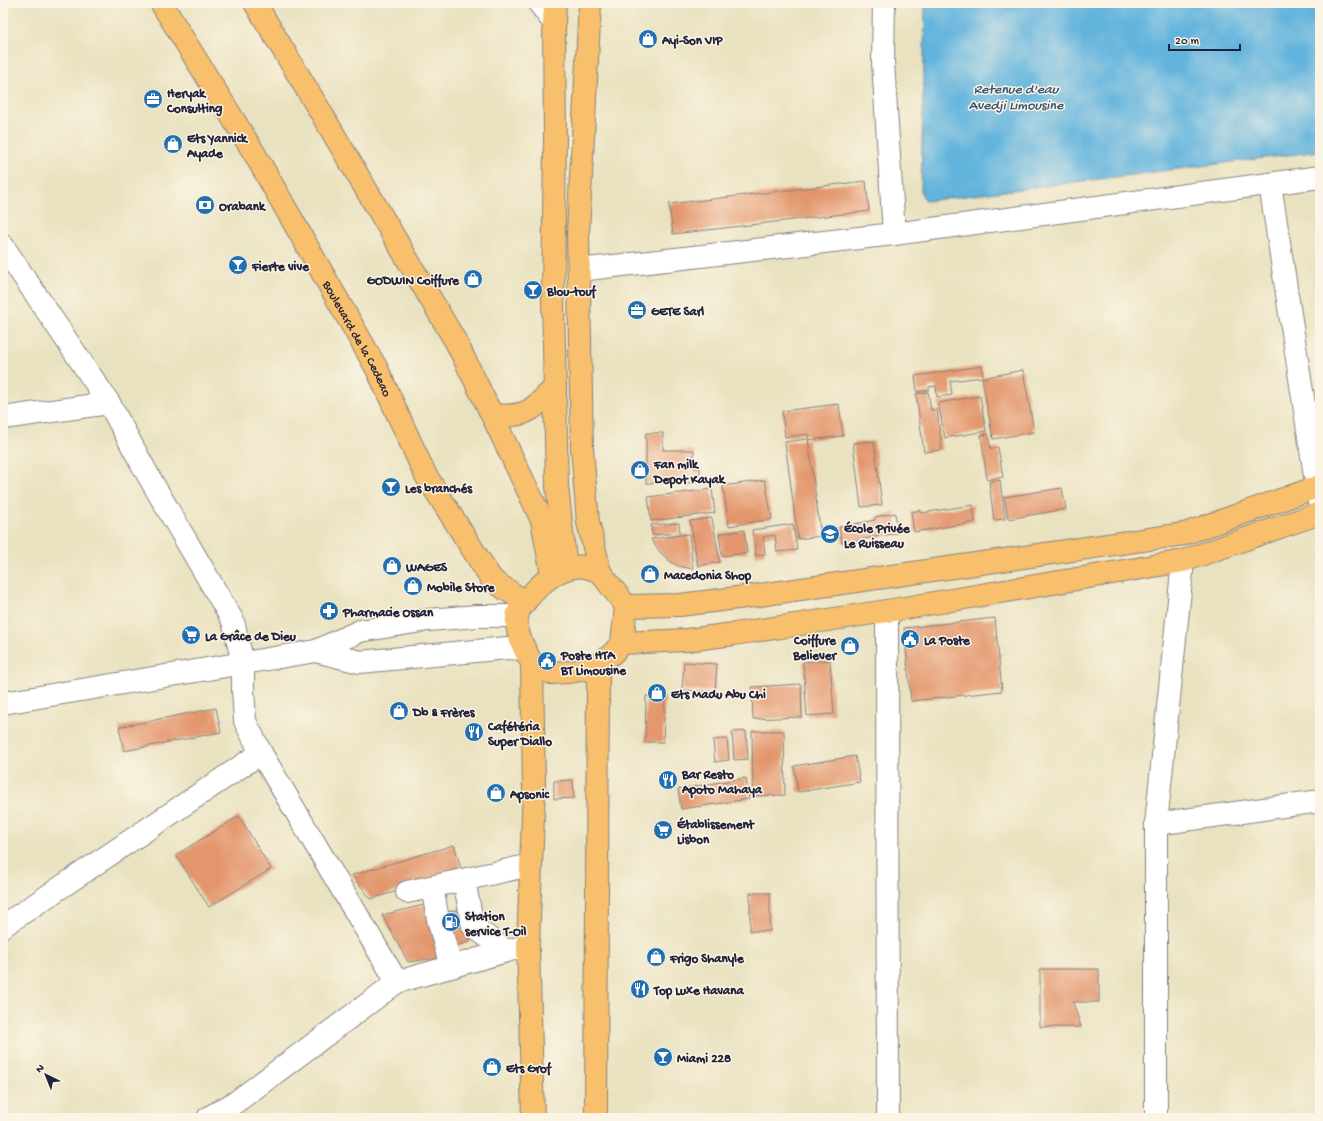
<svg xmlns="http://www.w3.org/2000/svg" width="1323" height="1121" font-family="'Gochi Hand',sans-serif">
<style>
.water{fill:#62b4dd;stroke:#426b8c}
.building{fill:#e3966c}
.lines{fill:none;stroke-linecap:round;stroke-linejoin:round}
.minor-casing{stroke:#86827e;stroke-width:24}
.major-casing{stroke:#86827e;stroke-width:24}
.minor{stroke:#fff;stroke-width:22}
.major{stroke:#f8bf6c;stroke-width:22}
.labels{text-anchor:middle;stroke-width:3;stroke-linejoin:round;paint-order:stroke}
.poi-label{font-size:13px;font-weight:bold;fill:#22223b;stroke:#fcf5e5;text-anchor:start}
.street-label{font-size:13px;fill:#22223b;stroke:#fcf5e5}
.water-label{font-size:14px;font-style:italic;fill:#385574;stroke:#fcf5e5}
</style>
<rect width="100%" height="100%" fill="#fcf5e5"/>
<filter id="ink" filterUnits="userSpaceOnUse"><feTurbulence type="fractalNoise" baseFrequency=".025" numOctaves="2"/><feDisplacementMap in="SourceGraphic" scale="8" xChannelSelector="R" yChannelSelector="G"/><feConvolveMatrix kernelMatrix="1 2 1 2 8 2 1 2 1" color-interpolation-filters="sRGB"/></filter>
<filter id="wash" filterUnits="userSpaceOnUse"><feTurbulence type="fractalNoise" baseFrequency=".012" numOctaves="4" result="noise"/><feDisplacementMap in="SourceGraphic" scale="16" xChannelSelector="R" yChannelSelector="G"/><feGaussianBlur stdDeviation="0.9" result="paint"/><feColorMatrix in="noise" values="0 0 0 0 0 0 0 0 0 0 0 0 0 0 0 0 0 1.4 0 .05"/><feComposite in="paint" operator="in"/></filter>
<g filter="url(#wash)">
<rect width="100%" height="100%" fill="#e9e2c0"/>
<path class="water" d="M925,3H1320V151L926,201L921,193Z"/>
<g id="blocks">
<g class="building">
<path d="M866,181L869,211L673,234L669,204Z"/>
<path d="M982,366L983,377L950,381L952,395L937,397L936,386L929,387V390L917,392L915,376Z"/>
<path d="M1023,370L1034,432L993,439L982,378Z"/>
<path d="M928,392L931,410H937L942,450L924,452L916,394Z"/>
<path d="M980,396L986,431L945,438L938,403Z"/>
<path d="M839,404L843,436L809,440L808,434L785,437L782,411Z"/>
<path d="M646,433H663V450H694V468H700L699,483H646Z"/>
<path d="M988,434L991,449L998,447L1003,477L987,480L981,435Z"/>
<path d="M808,439L821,536L798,539L785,442Z"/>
<path d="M874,441L882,505L861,507L853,443Z"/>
<path d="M765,480L772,519L729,526L723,486Z"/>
<path d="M1000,480L1005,519L994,520L989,482Z"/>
<path d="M1062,488L1066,509L1008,519L1004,497Z"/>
<path d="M712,489L715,513L651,521L648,497Z"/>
<path d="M973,505L975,522L914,532L911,512L921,510V513Z"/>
<path d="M895,513L898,533L842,543L839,527L875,520V517Z"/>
<path d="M712,518L720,562L698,566L690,521Z"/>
<path d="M679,523L680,533L652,535L651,525Z"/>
<path d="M793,524L797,550L777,552L775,535L763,537L765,554L756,556L752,530Z"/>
<path d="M744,530L747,553L722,556L719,534Z"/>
<path d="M689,534L693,569L678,566L671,562L659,551L651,539Z"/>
<path d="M995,618L1002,691L911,701L904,628Z"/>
<path d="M830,660L834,714L807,716L803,662Z"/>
<path d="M684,662L717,664L715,692L682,690Z"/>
<path d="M801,684L802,717L753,719L752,687Z"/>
<path d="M646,696L665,697L663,742H645Z"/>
<path d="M216,708L221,732L124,751L119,727Z"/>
<path d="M746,731L748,759L734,760L732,732Z"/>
<path d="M752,731H784L785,795L753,796Z"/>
<path d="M727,739L729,760L715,762L713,740Z"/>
<path d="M855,756L860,782L798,792L794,766Z"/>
<path d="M746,778L749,799L681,809L678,789Z"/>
<path d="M573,780L574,798L554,799V781Z"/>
<path d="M239,816L271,869L209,907L176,855Z"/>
<path d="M454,845L462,871L371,899L352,875Z"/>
<rect x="750" y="893" width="20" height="38"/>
<path d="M428,904L445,957L408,962L382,915Z"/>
<path d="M463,908L470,942L448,948L440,914Z"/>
<path d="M1040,969H1099V1002H1073L1081,1027H1040Z"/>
</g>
</g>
</g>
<g filter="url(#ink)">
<use href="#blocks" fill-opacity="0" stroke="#86827e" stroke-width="1"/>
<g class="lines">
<g class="minor-casing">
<g id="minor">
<path d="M539,3L554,23"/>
<path d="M884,3L883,62L894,234"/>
<path d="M1270,184L1320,508"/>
<path d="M3,246L109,403L149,477L233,621L243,663V689L245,721L261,753L397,982"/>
<path d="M579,270L894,234L1320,177"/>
<path d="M3,418L109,403"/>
<path d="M887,611L888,1118"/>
<path d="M316,651L360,662L507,648L523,649"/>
<path d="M3,703L316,651L360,631L428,620L477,616H517"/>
<path d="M1156,824L1320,801"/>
<path d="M464,880L473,926L506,951"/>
<path d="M432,887L438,919L451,967"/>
<path d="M407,892L531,865"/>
<path d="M3,926L261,753"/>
<path d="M208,1118L236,1102L397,982L528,945"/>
<path d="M1156,1118V824L1183,561"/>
</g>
</g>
<g class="major-casing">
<g id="major">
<path id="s1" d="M161,3L253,151L377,369L425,474L492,580L525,602"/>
<path d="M255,3L320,111L456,342L490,411L542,520L552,575"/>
<path d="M555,3L554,23L555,138L553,300L557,486L566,569"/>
<path d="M490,411L494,415C528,418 533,409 555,387"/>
<path d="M626,606L680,605L753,596L1184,534L1320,486"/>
<path d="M622,643L687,640L734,634L887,611L1183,561L1320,513"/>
<path d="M532,663L551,673L569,672L587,669L598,665L613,653L622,643L626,606L600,572L588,522L582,448L578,233L590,3"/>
<path d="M533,1118L528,945L534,788L532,663C525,651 515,631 517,617C518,610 525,601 530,596C543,581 564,563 585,567C590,568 595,570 600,572"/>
<path d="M596,1118L598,665"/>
</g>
</g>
<use href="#minor" class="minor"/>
<use href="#major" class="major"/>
</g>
</g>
<defs>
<g id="shop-disc" transform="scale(1)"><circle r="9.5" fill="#1f6fb2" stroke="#fcf5e5"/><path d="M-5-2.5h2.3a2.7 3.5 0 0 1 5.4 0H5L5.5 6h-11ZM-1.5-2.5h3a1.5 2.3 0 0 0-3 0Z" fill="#fff"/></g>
<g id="office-disc" transform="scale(1)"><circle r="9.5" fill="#1f6fb2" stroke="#fcf5e5"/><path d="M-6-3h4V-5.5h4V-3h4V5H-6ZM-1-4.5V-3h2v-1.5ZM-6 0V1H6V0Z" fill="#fff"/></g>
<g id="bank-disc" transform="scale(1)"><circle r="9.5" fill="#1f6fb2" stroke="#fcf5e5"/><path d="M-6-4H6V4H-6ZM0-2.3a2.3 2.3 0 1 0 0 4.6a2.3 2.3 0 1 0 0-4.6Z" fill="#fff"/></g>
<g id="bar-disc" transform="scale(1)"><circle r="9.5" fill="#1f6fb2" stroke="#fcf5e5"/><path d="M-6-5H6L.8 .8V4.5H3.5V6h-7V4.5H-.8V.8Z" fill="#fff"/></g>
<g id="school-disc" transform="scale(1)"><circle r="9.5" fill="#1f6fb2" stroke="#fcf5e5"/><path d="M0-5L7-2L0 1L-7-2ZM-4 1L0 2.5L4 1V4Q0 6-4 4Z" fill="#fff"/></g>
<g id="pharmacy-disc" transform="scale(1)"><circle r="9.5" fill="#1f6fb2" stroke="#fcf5e5"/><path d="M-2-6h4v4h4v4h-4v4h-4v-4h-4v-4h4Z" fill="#fff"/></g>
<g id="supermarket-disc" transform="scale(1)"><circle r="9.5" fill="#1f6fb2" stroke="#fcf5e5"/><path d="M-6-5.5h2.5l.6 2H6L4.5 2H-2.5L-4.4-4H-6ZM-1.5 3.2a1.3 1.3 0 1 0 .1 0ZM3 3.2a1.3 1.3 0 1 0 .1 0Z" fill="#fff"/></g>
<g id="civic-disc" transform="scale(1)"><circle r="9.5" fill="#1f6fb2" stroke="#fcf5e5"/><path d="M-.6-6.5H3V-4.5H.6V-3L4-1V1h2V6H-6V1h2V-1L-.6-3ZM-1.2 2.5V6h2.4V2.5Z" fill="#fff"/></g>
<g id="restaurant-disc" transform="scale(1)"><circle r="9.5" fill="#1f6fb2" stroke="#fcf5e5"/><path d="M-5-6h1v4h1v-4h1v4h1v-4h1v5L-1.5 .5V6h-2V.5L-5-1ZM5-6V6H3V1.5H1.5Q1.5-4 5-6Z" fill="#fff"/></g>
<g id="fuel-disc" transform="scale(1)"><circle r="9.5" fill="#1f6fb2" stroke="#fcf5e5"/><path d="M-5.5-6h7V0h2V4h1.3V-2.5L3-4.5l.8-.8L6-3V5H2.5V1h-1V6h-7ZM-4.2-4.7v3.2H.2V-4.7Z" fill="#fff"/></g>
</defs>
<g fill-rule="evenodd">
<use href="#shop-disc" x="648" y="39"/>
<use href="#office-disc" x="153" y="99"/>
<use href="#shop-disc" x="173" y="144"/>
<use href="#bank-disc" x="205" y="205"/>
<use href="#bar-disc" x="238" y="265"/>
<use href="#shop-disc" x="473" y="279"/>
<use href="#bar-disc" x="533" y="290"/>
<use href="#office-disc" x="637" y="310"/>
<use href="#shop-disc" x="640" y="470"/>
<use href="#bar-disc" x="391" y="487"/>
<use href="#school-disc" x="830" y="534"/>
<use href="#shop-disc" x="392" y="566"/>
<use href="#shop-disc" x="650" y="574"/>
<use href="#shop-disc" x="413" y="586"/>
<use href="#pharmacy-disc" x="329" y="611"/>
<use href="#supermarket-disc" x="191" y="635"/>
<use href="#civic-disc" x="910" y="639"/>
<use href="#shop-disc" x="850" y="646"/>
<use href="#civic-disc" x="547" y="661"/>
<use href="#shop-disc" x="657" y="693"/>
<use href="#shop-disc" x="399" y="711"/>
<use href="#restaurant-disc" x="474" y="732"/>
<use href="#restaurant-disc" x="668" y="780"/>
<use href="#shop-disc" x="496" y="793"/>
<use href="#supermarket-disc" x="663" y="830"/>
<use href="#fuel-disc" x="451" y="922"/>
<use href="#shop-disc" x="656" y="957"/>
<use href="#restaurant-disc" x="640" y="989"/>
<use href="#bar-disc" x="663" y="1057"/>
<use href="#shop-disc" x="492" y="1067"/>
</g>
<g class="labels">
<g class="poi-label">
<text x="662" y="44">Ayi-Son VIP</text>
<text x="167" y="97">Heryak<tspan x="167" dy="15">Consulting</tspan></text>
<text x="187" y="142">Ets Yannick<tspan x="187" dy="15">Ayade</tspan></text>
<text x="219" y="210">Orabank</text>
<text x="252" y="270">Fierte vive</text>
<text x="459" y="284" text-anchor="end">GODWIN Coiffure</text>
<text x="547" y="295">Blou-touf</text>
<text x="651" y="315">GETE Sarl</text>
<text x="654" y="468">Fan milk<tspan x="654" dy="15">Depot Kayak</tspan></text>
<text x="405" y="492">Les branchés</text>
<text x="844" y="532">École Privée<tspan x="844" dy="15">Le Ruisseau</tspan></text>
<text x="406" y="571">WAGES</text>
<text x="664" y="579">Macedonia Shop</text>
<text x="427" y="591">Mobile Store</text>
<text x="343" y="616">Pharmacie Ossan</text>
<text x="205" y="640">La Grâce de Dieu</text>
<text x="836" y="644" text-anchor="end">Coiffure<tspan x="836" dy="15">Believer</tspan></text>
<text x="924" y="644">La Poste</text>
<text x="561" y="659">Poste HTA<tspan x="561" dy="15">BT Limousine</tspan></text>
<text x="671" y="698">Ets Madu Abu Chi</text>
<text x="413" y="716">Db &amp; Frères</text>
<text x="488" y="730">Cafétéria<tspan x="488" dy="15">Super Diallo</tspan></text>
<text x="682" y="778">Bar Resto<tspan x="682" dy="15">Apoto Mahaya</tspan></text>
<text x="510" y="798">Apsonic</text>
<text x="677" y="828">Établissement<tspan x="677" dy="15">Lisbon</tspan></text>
<text x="465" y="920">Station<tspan x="465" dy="15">service T-Oil</tspan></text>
<text x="670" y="962">Frigo Shanyle</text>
<text x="654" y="994">Top Luxe Havana</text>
<text x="677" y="1062">Miami 228</text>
<text x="506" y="1072">Ets Grof</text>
</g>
<g class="street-label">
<text dy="5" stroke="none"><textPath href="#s1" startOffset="389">Boulevard de la Cedeao</textPath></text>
</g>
<g class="water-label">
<text x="1016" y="93">Retenue d'eau<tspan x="1016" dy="16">Avedji Limousine</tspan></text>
</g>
</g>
<rect width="1323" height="1121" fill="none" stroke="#fcf5e5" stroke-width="16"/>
<g transform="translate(46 1075) rotate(317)" stroke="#fcf5e5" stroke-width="3" paint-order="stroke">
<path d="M0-3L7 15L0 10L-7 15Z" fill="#22223b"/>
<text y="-6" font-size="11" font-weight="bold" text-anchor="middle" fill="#22223b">N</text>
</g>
<path d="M1169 44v6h71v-6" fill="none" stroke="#22223b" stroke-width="2"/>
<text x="1175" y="44" font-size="12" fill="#22223b" stroke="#fcf5e5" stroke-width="3" paint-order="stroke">20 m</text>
</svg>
